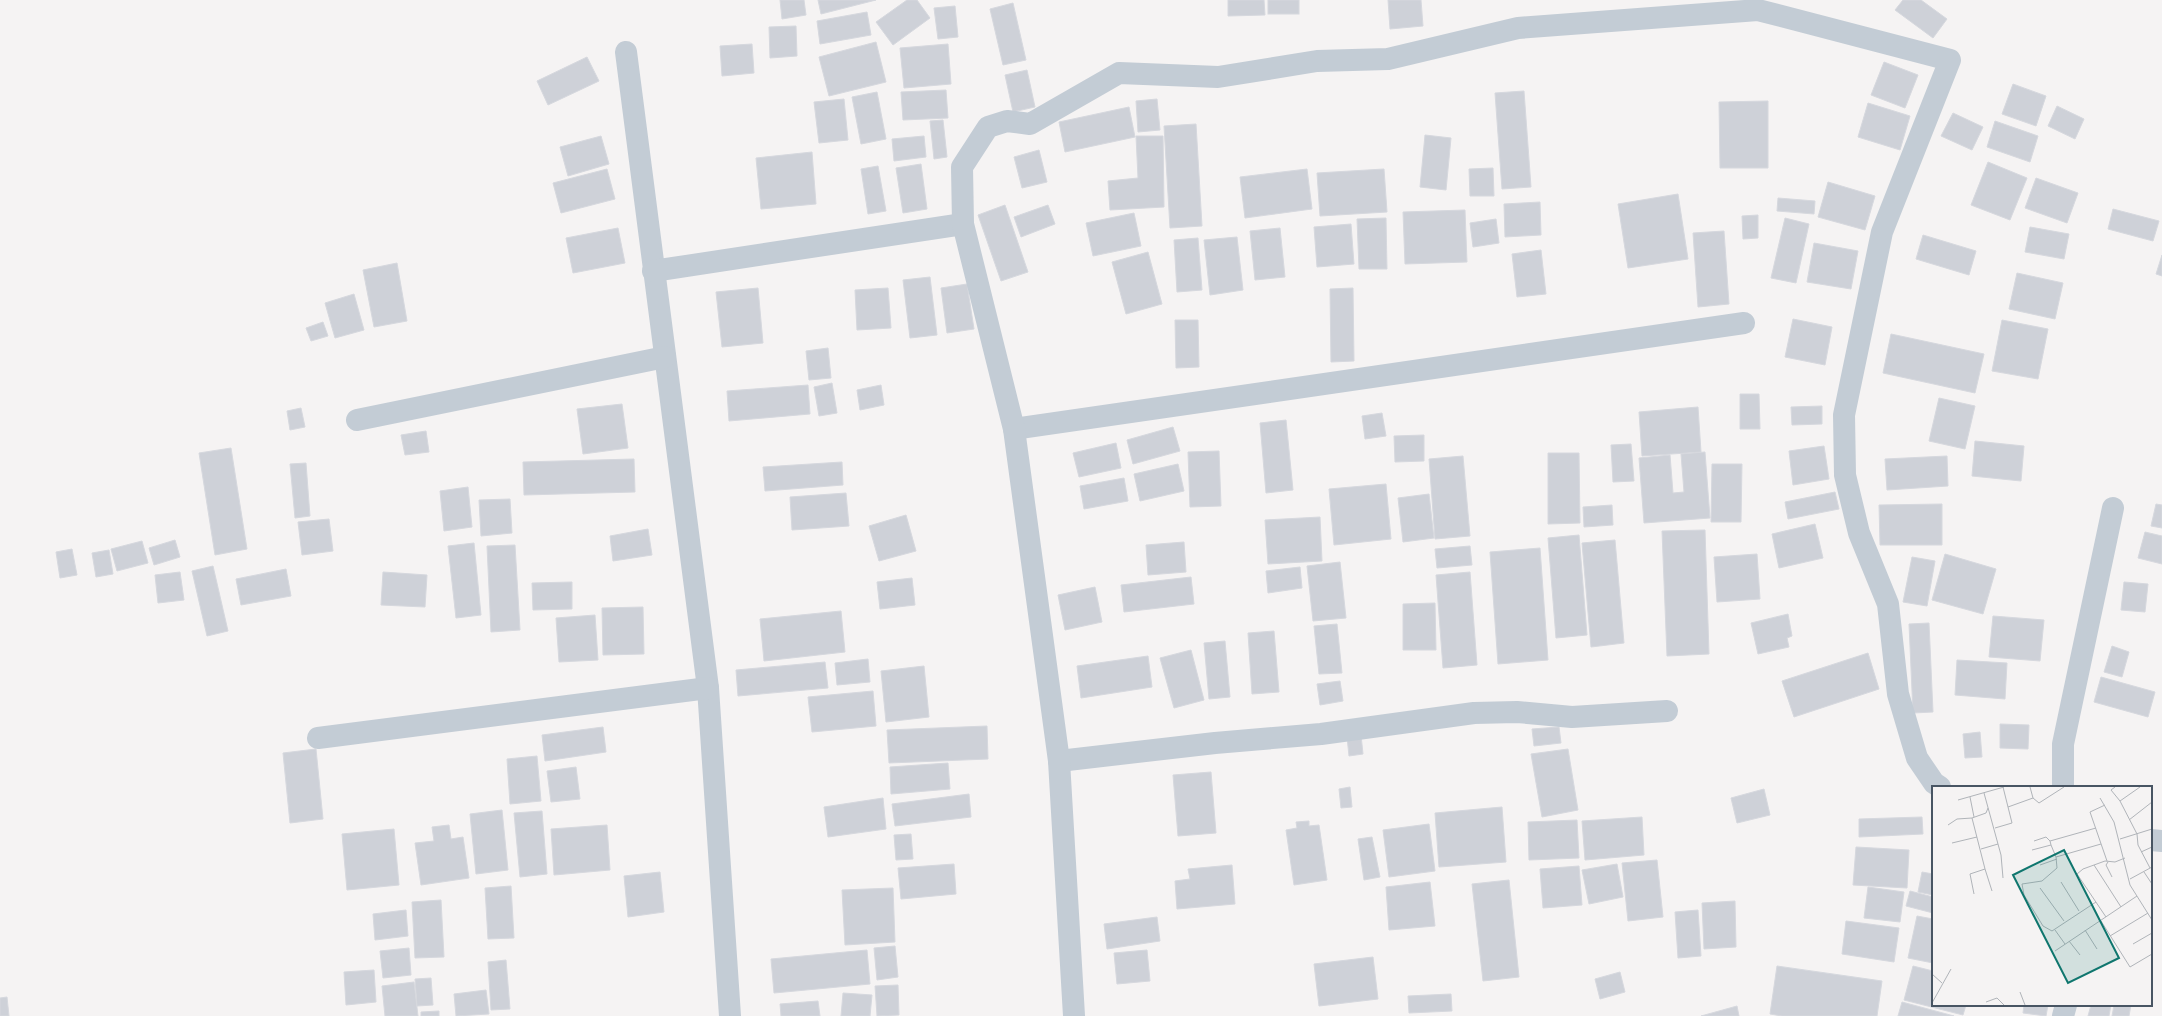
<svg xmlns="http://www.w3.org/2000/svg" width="2162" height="1016" font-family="Karla,sans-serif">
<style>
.building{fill:#ced1d8;stroke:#d6d8de}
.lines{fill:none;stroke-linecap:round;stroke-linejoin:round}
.street{stroke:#c3ccd5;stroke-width:22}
.inset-road{fill:none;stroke:#b0b4b9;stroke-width:1}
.view{fill:#0f766e;fill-opacity:0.15;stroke:#0f766e;stroke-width:2}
.inset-edge{fill:none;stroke:#485563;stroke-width:2}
</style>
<rect width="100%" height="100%" fill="#f5f3f3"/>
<g class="building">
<path d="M780,0H804L806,15L782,19Z"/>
<path d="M818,0H876L821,14Z"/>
<path d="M907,0H917L930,18L893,45L876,22Z"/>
<path d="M1228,0H1264L1265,15L1228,16Z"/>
<rect x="1268" y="0" width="31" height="14"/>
<path d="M1388,0H1421L1423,26L1390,29Z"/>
<path d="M1903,0H1921L1947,19L1933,38L1895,10Z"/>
<path d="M1013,3L1026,60L1003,65L990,9Z"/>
<path d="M955,6L958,37L938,39L934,8Z"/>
<path d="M867,12L871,35L820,44L817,21Z"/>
<path d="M796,26L797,56L770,58L769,27Z"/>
<path d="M876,42L886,82L829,96L819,57Z"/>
<path d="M752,44L754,73L722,76L720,46Z"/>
<path d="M948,44L951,84L904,88L900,48Z"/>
<path d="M587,57L599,81L548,105L537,81Z"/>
<path d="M1884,62L1918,75L1905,108L1871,95Z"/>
<path d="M1027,70L1035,107L1013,112L1005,75Z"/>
<path d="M2013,84L2046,96L2036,126L2002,114Z"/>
<path d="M946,90L948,118L903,120L901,92Z"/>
<path d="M1524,91L1531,187L1502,189L1495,93Z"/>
<path d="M877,92L886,139L861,144L852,97Z"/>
<path d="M844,99L848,140L819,143L814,102Z"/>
<path d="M1157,99L1160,130L1138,132L1136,101Z"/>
<path d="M1768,101V168H1720L1719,102Z"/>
<path d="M1868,103L1910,116L1900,150L1858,137Z"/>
<path d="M2057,106L2084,119L2075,139L2048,126Z"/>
<path d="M1129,107L1135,137L1065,152L1059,122Z"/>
<path d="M1953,113L1983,127L1972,150L1941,136Z"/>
<path d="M943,120L947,157L934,159L930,121Z"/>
<path d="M1995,121L2038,136L2030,162L1987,147Z"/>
<path d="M1196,124L1202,226L1170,228L1164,126Z"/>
<path d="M1425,135L1451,138L1446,190L1420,187Z"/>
<path d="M601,136L609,164L568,176L560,147Z"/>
<path d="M924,136L926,157L894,161L892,139Z"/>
<path d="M1136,136H1163L1164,207L1110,210L1108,181L1138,178Z"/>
<path d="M1039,150L1047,182L1022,188L1014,157Z"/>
<path d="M812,152L816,204L761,209L756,158Z"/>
<path d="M1988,162L2027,178L2010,220L1971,205Z"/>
<path d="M921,164L927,209L903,213L896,168Z"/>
<path d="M878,166L886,211L868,214L861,169Z"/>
<path d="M1493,168L1494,196H1470L1469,169Z"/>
<path d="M607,169L615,199L561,213L553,183Z"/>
<path d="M1307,169L1312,209L1245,218L1240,177Z"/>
<path d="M1384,169L1387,212L1320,216L1317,173Z"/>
<path d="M2036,178L2078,193L2067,223L2025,208Z"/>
<path d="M1828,182L1875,196L1865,230L1818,217Z"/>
<path d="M1678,194L1688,259L1628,268L1618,204Z"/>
<path d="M1778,198L1815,201L1814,214L1777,211Z"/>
<path d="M1540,202L1541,235L1505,237L1504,204Z"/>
<path d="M1005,205L1028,272L1001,281L978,215Z"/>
<path d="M1048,205L1055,224L1021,237L1014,217Z"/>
<path d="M2113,209L2159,221L2153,241L2108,229Z"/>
<path d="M1465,210L1467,262L1405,264L1403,212Z"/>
<path d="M1134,213L1141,246L1093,256L1086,223Z"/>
<path d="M1758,215V238L1743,239L1742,216Z"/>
<path d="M1386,218L1387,269H1359L1357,219Z"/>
<path d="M1785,218L1809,224L1796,283L1771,278Z"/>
<path d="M1496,219L1499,243L1473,247L1470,223Z"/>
<path d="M1351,224L1354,264L1317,267L1314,227Z"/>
<path d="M2030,227L2069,234L2064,259L2025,252Z"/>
<path d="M618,228L625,263L573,273L566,238Z"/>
<path d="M1280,228L1285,277L1255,280L1250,231Z"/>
<path d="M1724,231L1729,304L1698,307L1693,233Z"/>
<path d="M1923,235L1976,251L1969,275L1916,259Z"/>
<path d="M1237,237L1243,290L1210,295L1204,240Z"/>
<path d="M1198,238L1202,290L1177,292L1174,240Z"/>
<path d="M1814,243L1858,251L1851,289L1807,282Z"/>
<path d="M1541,250L1546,294L1517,297L1512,254Z"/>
<path d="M1148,252L1162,304L1126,314L1112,262Z"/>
<path d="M2162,255V276L2156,274Z"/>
<path d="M397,263L407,321L374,327L363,270Z"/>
<path d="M2017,273L2063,283L2055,319L2009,309Z"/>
<path d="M930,277L937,335L910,338L903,280Z"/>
<path d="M967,284L974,329L947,333L941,288Z"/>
<path d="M758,288L763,343L722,347L716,292Z"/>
<path d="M888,288L891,328L857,330L855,290Z"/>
<path d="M1353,288L1354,361L1331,362L1330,289Z"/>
<path d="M354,294L364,330L335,338L325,303Z"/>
<path d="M1793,319L1832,327L1825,365L1785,357Z"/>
<path d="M1175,320H1198L1199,367L1176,368Z"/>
<path d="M2002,320L2048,329L2038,379L1992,371Z"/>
<path d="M323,322L328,336L311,341L306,328Z"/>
<path d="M1891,334L1984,354L1975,393L1883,373Z"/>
<path d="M828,348L831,378L809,380L806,351Z"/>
<path d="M832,383L837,413L819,416L814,387Z"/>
<path d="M808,385L810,414L729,421L727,391Z"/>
<path d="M881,385L884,405L860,410L857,390Z"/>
<path d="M1740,394H1759L1760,429H1740Z"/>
<path d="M1939,398L1975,406L1965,449L1929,441Z"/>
<path d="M622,404L628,448L583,454L577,409Z"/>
<path d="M1822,406V424L1792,425L1791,407Z"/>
<path d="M1698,407L1701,452L1642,456L1639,412Z"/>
<path d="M301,408L305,427L290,430L287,411Z"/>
<path d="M1382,413L1386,436L1365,439L1362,416Z"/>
<path d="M1286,420L1293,490L1266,493L1260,423Z"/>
<path d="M1173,427L1180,451L1133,464L1127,440Z"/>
<path d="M426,431L429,452L405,455L401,435Z"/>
<path d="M1424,435V461L1395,462L1394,436Z"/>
<path d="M1975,441L2024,446L2021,481L1972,476Z"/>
<path d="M1116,443L1121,468L1079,477L1073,453Z"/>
<path d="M1631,444L1634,481L1613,482L1611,445Z"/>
<path d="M1824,446L1829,479L1793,485L1789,451Z"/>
<path d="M231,448L247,549L215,555L199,453Z"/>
<path d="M1219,451L1221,506L1190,507L1188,452Z"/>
<path d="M1705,452L1710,518L1644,523L1639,458L1670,455L1673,493L1684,492L1681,454Z"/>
<path d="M1548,453H1579L1580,523L1548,524Z"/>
<path d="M1463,456L1470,536L1435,539L1429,459Z"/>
<path d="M1947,456L1948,486L1887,490L1885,459Z"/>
<path d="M634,459L635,492L524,495L523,462Z"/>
<path d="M842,462L843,485L765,491L763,467Z"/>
<path d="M306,463L310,516L295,518L290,464Z"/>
<path d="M1178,464L1184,491L1140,501L1134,474Z"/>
<path d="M1712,464H1742L1741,522H1711Z"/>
<path d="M1124,478L1128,501L1084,509L1080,486Z"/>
<path d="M1386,484L1391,539L1334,545L1329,489Z"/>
<path d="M468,487L472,527L444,531L440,491Z"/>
<path d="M1835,492L1839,509L1788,519L1785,502Z"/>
<path d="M846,493L849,526L792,530L790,497Z"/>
<path d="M1429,494L1434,538L1403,542L1398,498Z"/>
<path d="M510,499L512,533L481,536L479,500Z"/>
<path d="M1942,504V545H1880L1879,505Z"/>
<path d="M2156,504L2162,505V528L2151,526Z"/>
<path d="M1612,505L1613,525L1584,527L1583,507Z"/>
<path d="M906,515L916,551L879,561L869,526Z"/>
<path d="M1320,517L1322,561L1268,564L1265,520Z"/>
<path d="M329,519L333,551L302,555L298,522Z"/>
<path d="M1815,524L1823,558L1779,568L1772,534Z"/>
<path d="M648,529L652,555L613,561L610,536Z"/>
<path d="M1705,530L1709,654L1667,656L1662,531Z"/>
<path d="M2145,532L2162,536V564L2138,558Z"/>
<path d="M1579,535L1587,635L1556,638L1548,538Z"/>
<path d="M175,540L180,557L154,565L149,548Z"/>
<path d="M1615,540L1624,643L1591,647L1582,543Z"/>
<path d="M142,541L148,563L117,571L111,549Z"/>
<path d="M1184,542L1186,572L1148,575L1146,545Z"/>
<path d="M474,543L481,615L456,618L448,546Z"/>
<path d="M515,545L520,630L491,632L487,546Z"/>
<path d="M1470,546L1472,565L1437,568L1435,549Z"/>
<path d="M1540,548L1548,660L1498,664L1490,552Z"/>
<path d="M72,549L77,575L60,578L56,552Z"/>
<path d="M109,550L113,574L96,577L92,553Z"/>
<path d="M1757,554L1760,599L1717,602L1714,557Z"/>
<path d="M1945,554L1996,569L1983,614L1932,600Z"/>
<path d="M1912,557L1935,561L1927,606L1903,602Z"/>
<path d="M1340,562L1346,618L1313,621L1307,566Z"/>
<path d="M213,566L228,631L207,636L192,571Z"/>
<path d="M1300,567L1302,588L1268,593L1266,571Z"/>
<path d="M286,569L291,596L241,605L236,579Z"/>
<path d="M180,572L184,600L158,603L155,575Z"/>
<path d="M383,572L427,575L425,607L381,605Z"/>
<path d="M1470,572L1477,665L1443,668L1436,575Z"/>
<path d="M1191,577L1194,604L1124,612L1121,585Z"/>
<path d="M912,578L915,605L880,609L877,582Z"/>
<path d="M572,582V609L533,610L532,583Z"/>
<path d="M2124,582L2148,584L2145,612L2121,610Z"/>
<path d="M1095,587L1102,622L1065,630L1058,595Z"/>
<path d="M1435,603L1436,650H1403V604Z"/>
<path d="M643,607L644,654L603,655L602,608Z"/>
<path d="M841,611L845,652L764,661L760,619Z"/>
<path d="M1788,614L1792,636L1787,638L1789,647L1758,654L1751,623Z"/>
<path d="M595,615L598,660L559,662L556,618Z"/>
<path d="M1993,616L2044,620L2040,661L1989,657Z"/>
<path d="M1929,623L1933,712L1913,713L1909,624Z"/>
<path d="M1337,624L1342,673L1319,674L1314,626Z"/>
<path d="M1274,631L1279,692L1252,694L1248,633Z"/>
<path d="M1225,641L1230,697L1209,699L1204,643Z"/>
<path d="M2112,646L2129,652L2122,677L2104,672Z"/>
<path d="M1191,650L1204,700L1174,708L1160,658Z"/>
<path d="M1868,653L1879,689L1794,717L1782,681Z"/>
<path d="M1148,656L1152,687L1081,698L1077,666Z"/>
<path d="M868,659L870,682L837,685L835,663Z"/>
<path d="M1957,660L2007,663L2005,699L1955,695Z"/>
<path d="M825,662L828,688L738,696L736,670Z"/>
<path d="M924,666L929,717L886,722L881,671Z"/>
<path d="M2101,677L2155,692L2148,717L2094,702Z"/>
<path d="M1340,681L1343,701L1320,705L1317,684Z"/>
<path d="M873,691L876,726L812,732L808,697Z"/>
<path d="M2000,724L2029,725L2028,749L2000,748Z"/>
<path d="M987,726L988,759L889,763L887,730Z"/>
<path d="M603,727L606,752L545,761L542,735Z"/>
<path d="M1559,727L1561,743L1534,746L1532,729Z"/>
<path d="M1980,732L1982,757L1965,758L1963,734Z"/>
<path d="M1361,735L1363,754L1349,756L1347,737Z"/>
<path d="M316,749L323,819L290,823L283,753Z"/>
<path d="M1568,749L1578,810L1542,817L1531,754Z"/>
<path d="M537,756L541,801L510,804L507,759Z"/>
<path d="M948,763L950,789L891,794L890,767Z"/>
<path d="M576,767L580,799L551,802L547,771Z"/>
<path d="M1211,772L1216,833L1178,836L1173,775Z"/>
<path d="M1350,787L1352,807L1341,808L1339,789Z"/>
<path d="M1764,789L1770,815L1737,823L1731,798Z"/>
<path d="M969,794L971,817L895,826L892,804Z"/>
<path d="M883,798L886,829L828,837L824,807Z"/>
<path d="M1502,807L1506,862L1439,867L1435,813Z"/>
<path d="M502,810L508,870L476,874L470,814Z"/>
<path d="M542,811L547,874L520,877L514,813Z"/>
<path d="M1642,817L1644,855L1585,860L1582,821Z"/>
<path d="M1922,817L1923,834L1859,837V819Z"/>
<path d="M1577,820L1579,858L1529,860L1528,822Z"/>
<path d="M1309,821V826L1319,825L1327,880L1294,885L1286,830L1297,828L1296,822Z"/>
<path d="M1429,824L1435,871L1389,877L1383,830Z"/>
<path d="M449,825L451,839L463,837L469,878L421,885L415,843L434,841L432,827Z"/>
<path d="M607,825L610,870L554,875L551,829Z"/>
<path d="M394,829L399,885L347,890L342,834Z"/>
<path d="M911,834L913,859L896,860L894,835Z"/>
<path d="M1372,837L1380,877L1364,880L1358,839Z"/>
<path d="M1856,847L1909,850L1907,888L1853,885Z"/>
<path d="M1657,860L1663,917L1628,921L1622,863Z"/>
<path d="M954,864L956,894L901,899L898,868Z"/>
<path d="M1617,864L1623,897L1589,904L1582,870Z"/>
<path d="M1232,865L1235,904L1177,909L1175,881L1190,879L1188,869Z"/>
<path d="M1579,866L1582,905L1543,908L1540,869Z"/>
<path d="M660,872L664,912L628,917L624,876Z"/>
<path d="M1922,872L1933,874V895L1918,892Z"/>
<path d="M1509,880L1519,977L1483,981L1472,884Z"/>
<path d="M1430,882L1435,926L1389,930L1386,887Z"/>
<path d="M511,886L514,938L488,939L485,888Z"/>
<path d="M1868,887L1904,892L1900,922L1864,918Z"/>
<path d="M893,888L895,942L845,945L842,890Z"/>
<path d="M1910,891L1933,897V913L1906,906Z"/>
<path d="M441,900L444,957L415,958L412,902Z"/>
<path d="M1735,901L1736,947L1704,949L1702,903Z"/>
<path d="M406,910L408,936L375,940L373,914Z"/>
<path d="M1698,910L1701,956L1678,958L1675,912Z"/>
<path d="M1917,916L1933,919V963L1908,958Z"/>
<path d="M1157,917L1160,941L1107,949L1104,924Z"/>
<path d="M1846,921L1899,928L1894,962L1842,954Z"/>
<path d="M895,946L898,977L877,980L874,948Z"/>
<path d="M409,948L411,975L383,978L380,951Z"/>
<path d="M867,950L870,984L774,993L771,959Z"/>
<path d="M1147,950L1150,981L1117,984L1114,953Z"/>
<path d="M1373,957L1378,999L1319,1006L1314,964Z"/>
<path d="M506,960L510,1009L491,1010L488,962Z"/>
<path d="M1777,966L1882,981L1877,1016H1782L1770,1014Z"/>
<path d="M1913,966L1933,971V1005H1966L1963,1015L1904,1000Z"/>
<path d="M374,970L376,1002L346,1005L344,972Z"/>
<path d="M1620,972L1625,992L1600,999L1595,979Z"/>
<path d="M431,978L433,1005L417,1006L415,979Z"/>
<path d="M414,982L418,1016H385L382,986Z"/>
<path d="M898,985L899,1015L877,1016L875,986Z"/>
<path d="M486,990L489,1014L456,1016L454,994Z"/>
<path d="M843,993L872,995L870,1016H841Z"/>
<path d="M1451,994L1452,1011L1409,1013L1408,996Z"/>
<path d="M7,997L9,1016H0V998Z"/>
<path d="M818,1001L820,1016H781L780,1004Z"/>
<path d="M1902,1002L1954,1016H1898Z"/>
<path d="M2024,1005H2048L2046,1016L2023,1013Z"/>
<path d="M2091,1005H2111L2109,1016H2088Z"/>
<path d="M2114,1005H2131L2129,1016H2112Z"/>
<path d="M1737,1006L1739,1016H1701Z"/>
<path d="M439,1011V1016H421V1012Z"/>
</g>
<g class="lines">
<g class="street">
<path d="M626,52L708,688L730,1016"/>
<path d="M653,271L963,224"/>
<path d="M357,420L665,357"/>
<path d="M1014,429L1744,323"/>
<path d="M318,738L708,688"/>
<path d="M1059,761L1215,743L1321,734L1474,713L1517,712L1572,717L1667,711"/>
<path d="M2063,787V744L2113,508"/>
<path d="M2151,840L2162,841"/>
<path d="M1074,1016L1059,761L1014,429L963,224L962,167L988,127L1007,121L1030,124L1119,73L1218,77L1317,61L1388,59L1518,28L1758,10L1950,60L1882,232L1844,415L1845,475L1859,533L1888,604L1898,694L1917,758L1934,783L1940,787"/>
<path d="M2063,1016L2066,1005"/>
</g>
</g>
<g transform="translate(1932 786)">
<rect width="220" height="220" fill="#f5f3f3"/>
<path class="inset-road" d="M71,1L76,21L101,12L98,1M183,1L179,4L188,15L205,48L206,59L218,82M52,7L69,69L71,92M38,11L42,31M101,12L107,17L132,1M168,12L182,36L198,99L220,134M26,14L72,1M188,15L208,1M173,19L158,26L175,75M197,34L220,16M16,39L25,33L40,32M63,42L80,37L76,21M188,53L220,43M102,55L114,51L118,55M118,55L164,42M20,57L45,51M119,59L124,71L125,82L110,95L90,98L92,109L111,140L120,145L164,116M49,63L66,58M100,64L119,59L118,55M209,66L220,61M124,71L169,58M176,76L174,79L180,91M108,79L125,73M162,79L189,121M53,83L60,105M212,86L220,98M198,93L220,81M129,96L147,125M108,102L132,135M42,108L38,88L53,83L40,32L54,27L56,22M174,131L145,88L151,83L173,75L183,76L193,72M169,135L198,181L220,168M123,144L133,158M153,144L165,163M178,150L216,127M137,155L148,169M201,158L220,147M123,165L205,110M0,188L10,197M88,206L93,219M54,216L65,212L72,219M0,217L19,183"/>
<path class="view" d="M132,64L187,172L136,197L81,89Z"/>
<rect width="220" height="220" class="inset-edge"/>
</g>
</svg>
